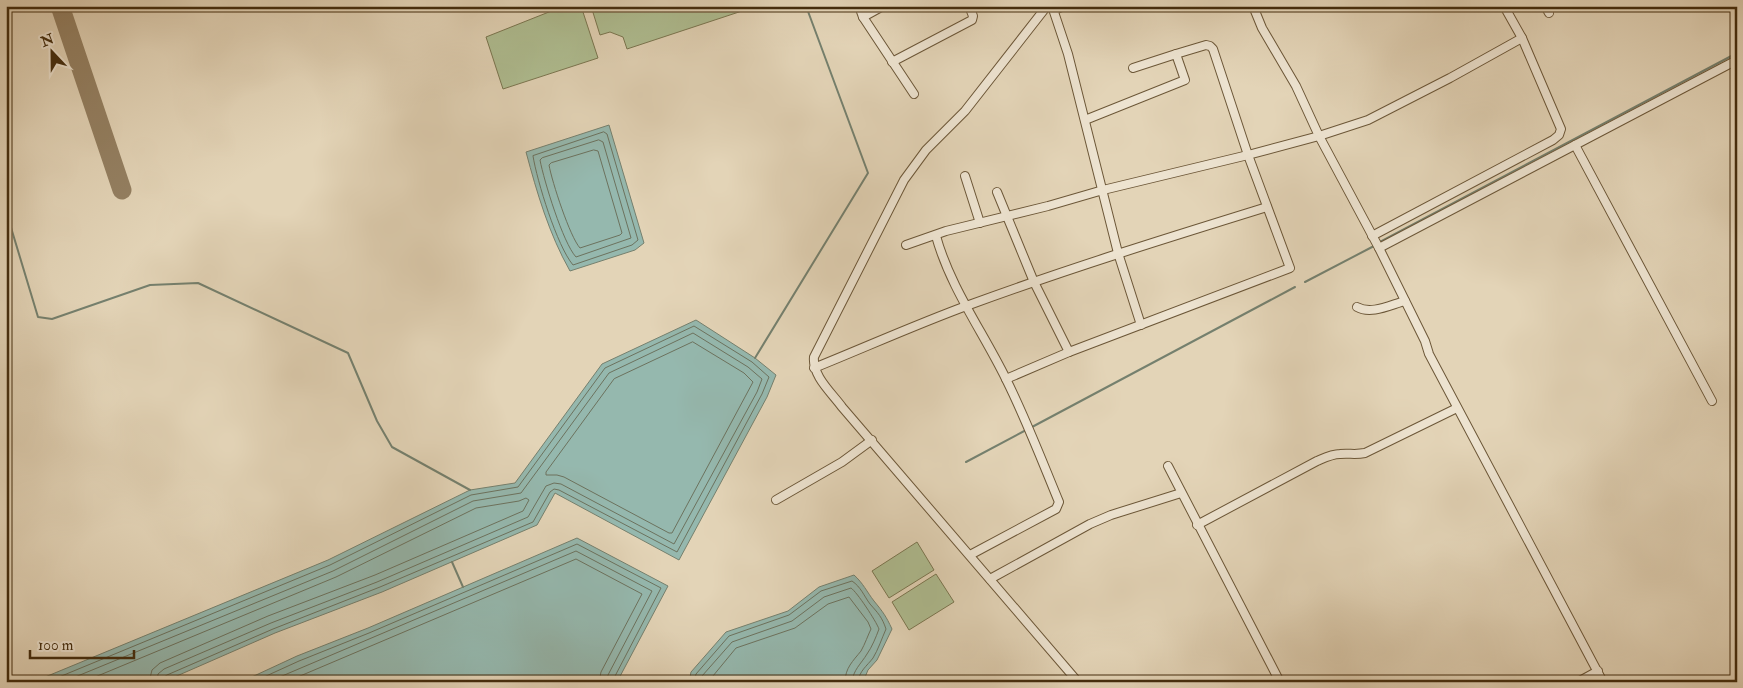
<svg xmlns="http://www.w3.org/2000/svg" width="1743" height="688" font-family="'IM FELL Double Pica',serif">
<style>
.green{fill:#afbe92;stroke:#7a7650}
.water{fill:#95b8ae;stroke:#75806e}
.lines{fill:none;stroke-linecap:round;stroke-linejoin:round}
.shore{stroke:#6c725e;stroke-width:1}
.stream{stroke:#75806e;stroke-width:2}
.taxiway{stroke:#948062;stroke-width:19}
.minor-casing{stroke:#6c5738;stroke-width:10}
.minor{stroke:#ede3d0;stroke-width:8}
</style>
<rect width="100%" height="100%" fill="#e3d4b7"/>
<filter id="stains"><feTurbulence type="fractalNoise" baseFrequency=".004" numOctaves="4"/><feColorMatrix values="0 0 0 0 .2 0 0 0 0 .09 0 0 0 0 .02 0 0 0 .5 -.17"/></filter>
<radialGradient id="worn" r=".72"><stop offset=".6" stop-color="#630" stop-opacity="0"/><stop offset="1" stop-color="#630" stop-opacity=".3"/></radialGradient>
<g class="green">
<path d="M564,6H581L598,58L503,89L486,37Z"/>
<path d="M591,6H744L745,10L627,49L623,37L610,32L600,35Z"/>
<path d="M917,542L934,570L889,598L872,571Z"/>
<path d="M936,574L954,602L909,630L892,602Z"/>
</g>
<g class="water">
<path d="M609,125L644,243L635,250L570,271C549,234 537,193 526,152Z"/>
<path d="M696,320L755,358L776,375L767,397L679,560L555,493L537,525L382,592L275,633L163,682H33L328,560L470,490L515,483L602,364Z"/>
<path d="M577,538L668,586L617,682H241L297,656L368,628Z"/>
<path d="M854,575C863,583 867,592 874,601C883,612 886,616 892,629L877,660L868,670L863,682H689L691,672L726,632L788,611L819,587Z"/>
</g>
<g class="lines">
<g class="shore">
<path d="M604,132L607,134L638,240L632,245L573,265C557,246 537,181 533,156Z"/>
<path d="M599,140L603,142L631,238L576,257C563,243 544,181 540,160L542,158Z"/>
<path d="M594,150L598,151L622,233L620,235L580,248C570,237 552,182 549,165L551,163Z"/>
<path d="M693,342L744,373L753,382L672,533H669L564,477L557,475H546V472L614,379Z"/>
<path d="M47,682L330,565L471,495L518,487L605,368L694,326L752,362L769,377L762,394L677,552L559,490L554,489L550,492L533,522L380,587L273,629L167,675L164,677L163,682"/>
<path d="M63,682L333,571L473,501L521,493L609,373L693,333L748,367L762,379L757,392L674,544L561,484L554,483L546,486L528,517L377,582L271,623L164,669L158,674L157,682"/>
<path d="M83,682L336,577L476,508L519,501L526,498L529,500L523,511L375,575L268,616L160,663L152,670L149,682"/>
<path d="M253,682L299,661L369,633L577,544L661,588L614,678L613,682"/>
<path d="M268,682L576,551L652,591L608,675L607,682"/>
<path d="M286,682L576,559L642,594L601,672L599,682"/>
<path d="M694,682L696,674L729,636L789,615L821,591L852,581C861,587 864,596 870,604C878,613 882,617 886,629C882,638 878,650 873,658C867,666 859,671 858,682"/>
<path d="M701,682L702,676L732,642L792,621L824,597L851,588C857,592 876,621 879,629C876,637 872,647 867,654C861,664 853,670 852,682"/>
<path d="M708,682L736,648L795,628L828,604L849,597L868,622L871,629C868,635 865,644 861,651C853,661 845,668 845,682"/>
</g>
<g class="stream">
<path d="M6,211L38,317L52,319L150,285L198,283L348,353L377,421L392,447L470,490"/>
<path d="M1378,243L1737,53"/>
<path d="M1305,282L1374,246"/>
<path d="M755,358L868,173L806,6"/>
<path d="M1032,427L1295,287"/>
<path d="M966,462L1028,429"/>
<path d="M452,562L463,587"/>
</g>
<path class="taxiway" d="M60,6L122,190"/>
<g class="minor-casing">
<g id="minor">
<path d="M859,6L863,17L914,94"/>
<path d="M1047,6L965,111L926,150L904,180L814,357C812,376 832,393 842,407L1078,682"/>
<path d="M1052,6L1068,54L1118,253L1141,325"/>
<path d="M1253,6L1262,28L1296,86L1319,136L1379,248L1425,341L1429,354L1603,682"/>
<path d="M1545,6L1549,13"/>
<path d="M1703,6V7"/>
<path d="M1054,10L1064,6"/>
<path d="M863,17L883,6"/>
<path d="M892,62L972,20L973,16L969,6"/>
<path d="M1085,120L1185,80L1176,54L1133,68"/>
<path d="M1575,145L1712,401"/>
<path d="M965,176L980,223"/>
<path d="M997,192L1034,282L1069,352"/>
<path d="M936,236C950,287 983,332 1006,379C1026,419 1042,461 1059,502L1056,509L970,555"/>
<path d="M1372,236L1553,140L1559,135L1561,129L1522,38L1504,6"/>
<path d="M906,245L946,231L1048,206L1103,190L1248,155L1319,136L1368,120L1450,78L1522,38"/>
<path d="M1379,248L1737,60"/>
<path d="M1357,307C1371,315 1390,305 1405,301"/>
<path d="M814,368C866,347 917,324 969,305C1067,269 1167,238 1267,207"/>
<path d="M1006,379L1069,352L1290,268L1248,155L1213,49L1210,46L1206,45L1176,54"/>
<path d="M1168,466L1280,682"/>
<path d="M776,500L842,462L872,440"/>
<path d="M1197,525L1317,461C1324,458 1332,454 1340,454C1349,453 1355,455 1365,453L1457,408"/>
<path d="M990,579L1090,524L1111,515L1181,493"/>
<path d="M1578,682L1598,671"/>
</g>
</g>
<use href="#minor" class="minor"/>
</g>
<rect width="1743" height="688" fill="none" stroke="#e3d4b7" stroke-width="25"/>
<rect x="8" y="8" width="1728" height="673" fill="none" stroke="#442d0e" stroke-width="2.5"/>
<rect x="12" y="12" width="1718" height="663" fill="none" stroke="#442d0e"/>
<g transform="translate(52 52) rotate(338)" stroke="#ede3d0" stroke-width="4" paint-order="stroke">
<path d="M0-4L9 19L0 12L-9 19Z" fill="#442d0e"/>
<text y="-8" font-size="14" font-weight="bold" text-anchor="middle" fill="#442d0e">N</text>
</g>
<path d="M30 650v8h104v-8" fill="none" stroke="#442d0e" stroke-width="2.5"/>
<text x="38" y="650" font-size="15" fill="#442d0e" stroke="#ede3d0" stroke-width="4" paint-order="stroke">100 m</text>
<rect width="100%" height="100%" filter="url(#stains)"/>
<rect width="100%" height="100%" fill="url(#worn)"/>
</svg>
